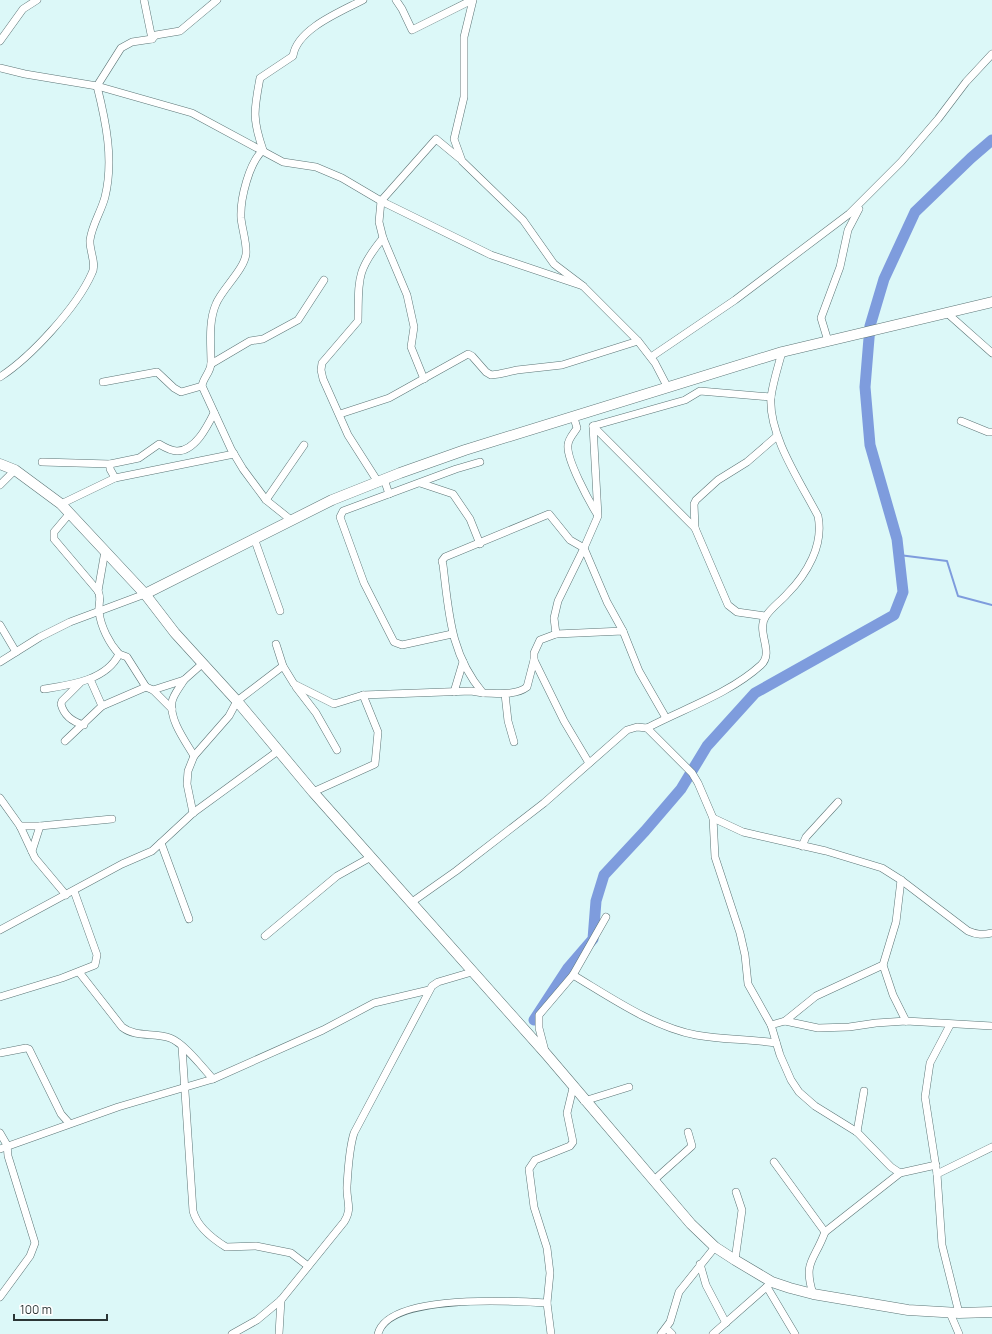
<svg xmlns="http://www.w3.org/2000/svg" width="992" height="1334" font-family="Manrope,sans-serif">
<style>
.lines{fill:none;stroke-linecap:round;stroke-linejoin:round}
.stream{stroke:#7e9cdd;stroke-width:2}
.river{stroke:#7e9cdd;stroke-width:11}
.street-casing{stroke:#5c7576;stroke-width:8}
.secondary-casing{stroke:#5c7576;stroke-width:11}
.street{stroke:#fff;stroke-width:7}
.secondary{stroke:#fff;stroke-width:10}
</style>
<rect width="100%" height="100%" fill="#dcf8f8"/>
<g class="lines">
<path class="stream" d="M899,555L947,561L958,596L992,605"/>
<path class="river" d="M534,1020L568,968L593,939L596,901L604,875L645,831L681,789L707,746L755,693L894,615L903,592L897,539L870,445L865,387L870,326L884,279L915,212L971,158L992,140"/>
<g class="street-casing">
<g id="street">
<path d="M144,0L152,39"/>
<path d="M396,0L402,9L412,30L472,0"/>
<path d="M473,0L464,37V97L454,139L462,161L523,220L554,264L583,286L638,341L655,363L668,388"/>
<path d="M0,41L23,9L37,0"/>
<path d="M0,68L25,74L97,86L192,113L283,162L316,167L342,178L381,201L491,255L583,286"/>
<path d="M947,313L992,353"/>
<path d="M828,341L821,318L840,267L848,230L859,209"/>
<path d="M651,357L735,300L849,214L901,162L938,119L966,82L992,54"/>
<path d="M211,364L250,341L263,339L298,320L324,280"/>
<path d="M0,377C31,357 77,307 92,273C97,264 89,250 90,240C92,225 101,212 105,197C114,160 106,122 97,86L121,48L132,42L152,39L156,35L180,31L217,0"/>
<path d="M424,379L411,347L414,327L407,295L383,238L379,222L381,201L436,139L459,158"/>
<path d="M103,382L157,372L174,388L181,392L202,386"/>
<path d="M340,414L389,398L468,354L472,356L486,372L491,375L499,374L517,370L562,365L638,341"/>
<path d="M574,418L577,428C574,433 568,439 568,445C566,459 589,501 597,514"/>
<path d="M961,421L988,432H992"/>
<path d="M593,426L695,528"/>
<path d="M42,462L110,464"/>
<path d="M115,478L234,454"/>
<path d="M384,479L389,494"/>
<path d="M378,482L348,435L323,379L321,370L322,363L358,321C359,281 355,272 383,238"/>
<path d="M420,483L453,494L470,519L480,544"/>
<path d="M0,485L15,470"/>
<path d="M266,500L304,445"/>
<path d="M61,504L115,478L110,469V464L139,458L159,444C164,447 171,451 177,451C195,451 207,427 214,413"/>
<path d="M291,520L266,500L243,469L231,449L202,386C203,378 210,373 211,364C211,345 208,322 216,304C222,289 244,270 246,254C247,243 242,229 241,218C240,199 249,163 263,150C252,118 254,110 260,78L293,56C297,29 340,12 363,0"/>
<path d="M254,538L280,611"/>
<path d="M98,591L105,551"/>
<path d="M765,616L737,612L728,605L695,528L694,504L696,500L718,480L747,462L777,436"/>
<path d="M0,625L16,652"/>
<path d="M452,634L402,645L394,642L364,583L340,517L343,511L456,469L480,462"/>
<path d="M556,634L554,618L558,601L584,548L607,602L623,631"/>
<path d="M119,654L127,657L146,687L153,690L172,709"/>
<path d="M534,660L527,687C515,696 497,693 483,693C450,654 449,613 443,565L442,561L445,557L549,514L570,540L584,548L598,516L593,426L685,400L700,391L771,397"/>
<path d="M0,662L40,637L70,622L145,594"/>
<path d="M283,666L294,684L334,704L363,695L471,691L483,693"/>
<path d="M90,679L102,706"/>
<path d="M184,680C180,687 173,695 172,702C169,720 186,742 194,756"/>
<path d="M80,683L62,701L61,704C64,716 73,722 84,725"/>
<path d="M296,687L316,713L337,750"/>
<path d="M44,689C69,685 106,681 119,654C109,643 101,627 99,612C98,604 102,598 98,591L54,539V532L70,513"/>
<path d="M153,690L184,680L202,664"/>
<path d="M454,692L463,662"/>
<path d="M505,694L508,721L514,742"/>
<path d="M647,728L692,773L698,783L713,818L715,857L740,933L745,955L748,984L771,1025L780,1055L791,1080L799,1092L815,1106L857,1132L891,1167L900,1173L936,1165"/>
<path d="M65,741L102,706L146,687"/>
<path d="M589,763L564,721L534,660V653L540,640L556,634L623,631L639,671L666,718"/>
<path d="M313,792L375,764L378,732L363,695"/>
<path d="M0,798L20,826L35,858L66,895"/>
<path d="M193,813L187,784L188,771L194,756L229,716L237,701L283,666L276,644"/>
<path d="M713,818L743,832L826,851L882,868L901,880L968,931C977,935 983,935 992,933"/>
<path d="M20,826H40L112,819"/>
<path d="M161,843L189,919"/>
<path d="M802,846L806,837L838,802"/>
<path d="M32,851L40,826"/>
<path d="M901,880L896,922L883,965L893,995L906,1021"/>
<path d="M412,902L456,871L544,803L627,730L637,727L647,728C685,708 729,694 761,665C775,652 755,631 766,616C771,608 781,601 787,594C807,574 824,545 818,516C801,483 768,435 771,397C773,382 778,367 782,352"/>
<path d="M0,930L122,864L152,851L193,813L278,751"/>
<path d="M265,936L337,876L371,857"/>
<path d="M79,972L122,1027C136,1038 154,1032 170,1038C184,1043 203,1068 213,1079"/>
<path d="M573,975L606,917"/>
<path d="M0,997L62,978L95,965L97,955L74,891"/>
<path d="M785,1021L816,996L883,965"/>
<path d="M771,1025L785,1021L818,1028L849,1027L876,1023L906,1021L992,1026"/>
<path d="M950,1025L930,1063L925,1097L937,1174L942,1245L959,1313"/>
<path d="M182,1047L193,1211C197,1226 213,1239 226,1247L256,1246L291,1253L308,1266"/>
<path d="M545,1051L539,1028V1015L573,975C610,997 653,1027 696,1035C723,1040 749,1039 776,1043"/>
<path d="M0,1053L26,1048L29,1049L61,1114L69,1123"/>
<path d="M584,1101L629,1087"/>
<path d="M857,1132L864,1091"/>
<path d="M0,1133L7,1145L8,1156L35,1243L30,1256L0,1297"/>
<path d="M0,1149L118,1107L213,1079L323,1030L374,1003L429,990"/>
<path d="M774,1162L825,1232C814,1262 803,1261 813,1294"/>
<path d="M937,1174L992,1147"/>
<path d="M654,1180L692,1146L688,1132"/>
<path d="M825,1232L900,1173"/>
<path d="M735,1260L742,1210L736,1192"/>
<path d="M700,1264L706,1285L726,1323"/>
<path d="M767,1287L795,1334"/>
<path d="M950,1313L959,1334"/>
<path d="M669,1331L672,1334"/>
<path d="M232,1334L257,1320L281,1300L344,1222C353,1208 346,1201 347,1186C348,1169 349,1149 354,1133L432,986L438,982L472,972"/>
<path d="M279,1334L281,1300"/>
<path d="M378,1334C388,1293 514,1301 547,1303"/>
<path d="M551,1334L547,1303L550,1273L547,1248L534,1207L529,1169L535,1160L570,1146L573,1142L567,1113L573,1088"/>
<path d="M661,1334L670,1322L679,1292L715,1247"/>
<path d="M713,1334L772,1282"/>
</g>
</g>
<g class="secondary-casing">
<g id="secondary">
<path d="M0,464L15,470L61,504L145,594L175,633L237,701L313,792L547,1055L691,1224L715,1247L735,1260L772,1282L790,1288L813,1294L908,1310L959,1313L992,1312"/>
<path d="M145,594L332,500L400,473L465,450L782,352L992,302"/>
</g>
</g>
<use href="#street" class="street"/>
<use href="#secondary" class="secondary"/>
</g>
<path d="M14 1314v6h93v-6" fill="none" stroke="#2a3535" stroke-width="2"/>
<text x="20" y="1314" font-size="12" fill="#2a3535" stroke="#ffffff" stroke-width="3" paint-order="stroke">100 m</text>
</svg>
